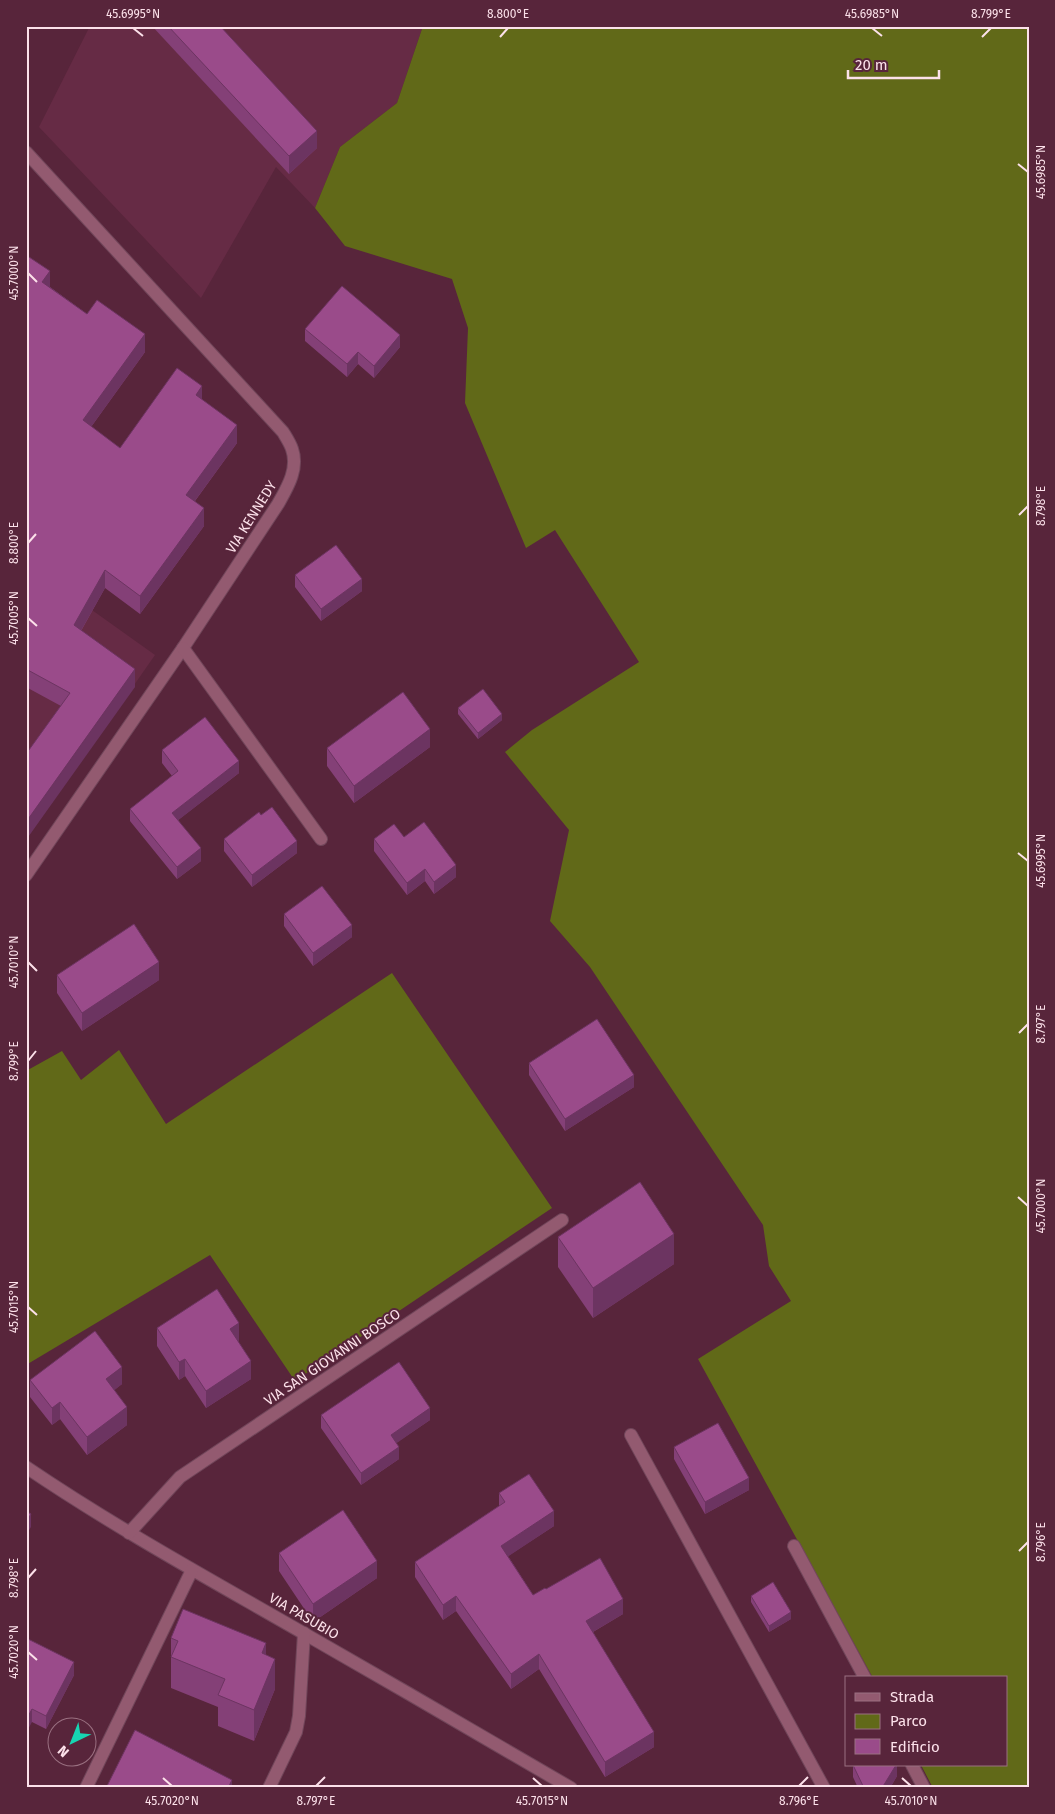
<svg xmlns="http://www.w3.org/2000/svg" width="1055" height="1814" font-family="'Fira Sans',sans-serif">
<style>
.built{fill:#662b45}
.green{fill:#616918}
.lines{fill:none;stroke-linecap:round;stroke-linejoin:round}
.minor-casing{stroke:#71465a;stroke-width:14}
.minor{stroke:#935a70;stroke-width:12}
.wall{fill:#844077}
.shaded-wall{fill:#6c3461}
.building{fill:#9a4b8a;stroke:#6c3461}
.ticks{fill:none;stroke:#fce1ea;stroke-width:2}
.labels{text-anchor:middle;stroke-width:4;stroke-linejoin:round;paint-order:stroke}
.street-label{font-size:14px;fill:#fce1ea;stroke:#58253b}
.neatline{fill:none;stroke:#fce1ea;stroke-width:2}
.ticks-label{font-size:12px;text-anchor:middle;fill:#fce1ea}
</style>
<rect width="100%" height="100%" fill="#58253b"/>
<g class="built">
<path d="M90,26H423L397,103L340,147L315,208L276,167L201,298L39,127Z"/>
<path d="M26,563L155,655L26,840Z"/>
</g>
<g class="green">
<path d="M423,26H1029V1788H933L921,1765H1006V1678H873L698,1359L791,1301L769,1266L763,1225L590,967L550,921L569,830L505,752L532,730L639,662L555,530L526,548L465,403L468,328L452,279L345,246L315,208L340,147L397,103Z"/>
<path d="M392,973L552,1208L295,1381L210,1255L26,1365V1071L62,1051L81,1080L119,1050L166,1124Z"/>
</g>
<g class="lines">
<g class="minor-casing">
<g id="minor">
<path d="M26,152L283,432C286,437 290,443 292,449C299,469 287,488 278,504L183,648L26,875"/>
<path d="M183,648L321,839"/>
<path d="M631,1435L824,1788"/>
<path d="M26,1467C116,1528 211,1580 305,1634C394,1685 482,1736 571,1788"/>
<path d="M129,1533L180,1477L562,1220"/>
<path d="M794,1546L865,1678"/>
<path d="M912,1765L924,1788"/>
<path d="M86,1788L192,1570"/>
<path d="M269,1788L296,1732L299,1716L304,1633"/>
</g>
</g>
<use href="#minor" class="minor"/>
</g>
<g class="wall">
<path d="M152,26H220L317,148L289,174Z"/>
<path d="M26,255L50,287L87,314L145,352L91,427L120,448L202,400L237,443L195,501L204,526L140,614L105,588L81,631L135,687L61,706L26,687Z"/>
<path d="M305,329L400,347L374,378L358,364L347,377L305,341Z"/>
<path d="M295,575L362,591L321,621L295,587Z"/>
<path d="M458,708L502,720L478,739L458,714Z"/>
<path d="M430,747L354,803L327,766V748Z"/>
<path d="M162,750L239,773L178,820L201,861L177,879L130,821V809L172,776L162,763Z"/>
<path d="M261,815L297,853L252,887L224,851V839Z"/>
<path d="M404,837L456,877L434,894L425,881L407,895L374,851V839Z"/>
<path d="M284,914L352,937L313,966L284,926Z"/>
<path d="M57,975L159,980L82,1031L57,993Z"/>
<path d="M529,1063L634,1087L565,1131L529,1075Z"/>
<path d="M558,1237L674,1264L593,1318L558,1267Z"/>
<path d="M157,1328L239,1340L238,1341L251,1379L206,1408L185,1376L179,1380L157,1346Z"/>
<path d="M30,1380L122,1384L114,1390L127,1425L87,1455L60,1419L52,1425L30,1397Z"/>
<path d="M321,1415L430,1420L396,1443L399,1459L361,1485L321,1428Z"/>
<path d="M674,1447L749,1490L705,1514L674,1459Z"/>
<path d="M499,1493L554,1526L508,1556L533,1595L546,1589L623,1614L593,1632L654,1747L605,1777L539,1669L511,1689L456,1611L443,1620L415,1577V1562L499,1506Z"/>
<path d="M279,1553L377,1578L313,1622L279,1571Z"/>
<path d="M751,1596L791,1619L769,1632L751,1602Z"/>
<path d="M26,1638L74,1675L46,1729L32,1722Z"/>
<path d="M171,1638L266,1655L275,1689L254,1741L218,1726V1707L171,1688Z"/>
<path d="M853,1765H897V1776L890,1788H858L853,1777Z"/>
</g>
<g class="shaded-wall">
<path d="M317,131V148L289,174V156Z"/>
<path d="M50,271V289L42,282Z"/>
<path d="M145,334V352L83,438V420Z"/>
<path d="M400,335V347L374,378V366Z"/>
<path d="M358,352V364L347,377V364Z"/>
<path d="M202,386V404L196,395Z"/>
<path d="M237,425V443L186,513V495Z"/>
<path d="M204,508V526L140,614V596Z"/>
<path d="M105,570V588L74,643V625Z"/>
<path d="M362,579V591L321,621V609Z"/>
<path d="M135,669V687L26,840V822Z"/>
<path d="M502,714V720L478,739V733Z"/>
<path d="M430,729V747L354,803V786Z"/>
<path d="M239,761V773L172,825V813Z"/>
<path d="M297,841V853L252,887V875Z"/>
<path d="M201,848V861L177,879V867Z"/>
<path d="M456,865V877L434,894V882Z"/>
<path d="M425,869V881L407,895V883Z"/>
<path d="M352,925V937L313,966V953Z"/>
<path d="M159,962V980L82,1031V1013Z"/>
<path d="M634,1075V1087L565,1131V1119Z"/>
<path d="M674,1234V1264L593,1318V1288Z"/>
<path d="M239,1323V1340L230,1346V1329Z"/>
<path d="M185,1359V1376L179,1380V1362Z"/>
<path d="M251,1361V1379L206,1408V1391Z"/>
<path d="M122,1367V1384L106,1397V1379Z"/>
<path d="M60,1402V1419L52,1425V1408Z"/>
<path d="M127,1407V1425L87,1455V1437Z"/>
<path d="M430,1408V1420L391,1447V1435Z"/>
<path d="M399,1447V1459L361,1485V1473Z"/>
<path d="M749,1478V1490L705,1514V1502Z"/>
<path d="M554,1511V1526L501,1561V1546Z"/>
<path d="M31,1514V1527L26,1535V1522Z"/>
<path d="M377,1561V1578L313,1622V1604Z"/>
<path d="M456,1596V1611L443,1620V1605Z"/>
<path d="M623,1599V1614L586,1636V1621Z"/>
<path d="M791,1612V1619L769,1632V1626Z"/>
<path d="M266,1643V1674L262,1653Z"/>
<path d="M539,1654V1669L511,1689V1674Z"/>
<path d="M275,1659V1689L254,1741V1710Z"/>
<path d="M74,1662V1675L46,1729V1716Z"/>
<path d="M32,1709V1722L26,1733V1720Z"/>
<path d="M654,1732V1747L605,1777V1762Z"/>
<path d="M896,1765H897V1776L890,1788H882Z"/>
<path d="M232,1780V1788H228Z"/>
</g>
<g class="building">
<path d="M168,26H220L317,131L289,156Z"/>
<path d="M26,255L50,271L42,282L87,314L97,300L145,334L83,420L120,448L177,368L202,386L196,395L237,425L186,495L204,508L140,596L105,570L74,625L135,669L26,822V754L70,693L26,669Z"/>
<path d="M342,286L400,335L374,366L358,352L347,364L305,329Z"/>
<path d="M336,545L362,579L321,609L295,575Z"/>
<path d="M483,689L502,714L478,733L458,708Z"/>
<path d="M403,692L430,729L354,786L327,748Z"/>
<path d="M205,717L239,761L172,813L201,848L177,867L130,809L178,771L162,750Z"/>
<path d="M272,807L297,841L252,875L224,839L259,812L261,815Z"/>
<path d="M424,822L456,865L434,882L425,869L407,883L374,839L394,824L404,837Z"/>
<path d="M322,886L352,925L313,953L284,914Z"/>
<path d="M134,924L159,962L82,1013L57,975Z"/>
<path d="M597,1019L634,1075L565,1119L529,1063Z"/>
<path d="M640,1182L674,1234L593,1288L558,1237Z"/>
<path d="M217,1289L239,1323L230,1329L251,1361L206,1391L185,1359L179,1362L157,1328Z"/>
<path d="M95,1331L122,1367L106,1379L127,1407L87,1437L60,1402L52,1408L30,1380Z"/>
<path d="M399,1362L430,1408L391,1435L399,1447L361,1473L321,1415Z"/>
<path d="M718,1423L749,1478L705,1502L674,1447Z"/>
<path d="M529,1474L554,1511L501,1546L533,1595L545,1588L546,1589L600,1558L623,1599L586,1621L654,1732L605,1762L539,1654L511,1674L456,1596L443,1605L415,1562L505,1502L499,1493Z"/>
<path d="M343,1510L377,1561L313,1604L279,1553Z"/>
<path d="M26,1511L31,1514L26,1522Z"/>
<path d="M773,1582L791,1612L769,1626L751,1596Z"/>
<path d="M183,1609L266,1643L262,1653L275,1659L254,1710L218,1695L225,1679L171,1657L178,1641L171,1638Z"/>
<path d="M26,1638L74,1662L46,1716L32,1709L26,1720Z"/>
<path d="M135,1730L232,1780L228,1788H106Z"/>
<path d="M853,1765H896L882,1788H864Z"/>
<path d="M26,1785L32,1788H26Z"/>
</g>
<path class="ticks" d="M133,28L143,36M872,28L882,36M500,37L508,28M982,37L991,28M1018,164L1028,172M28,273L37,282M1019,515L1028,506M28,543L36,534M28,618L37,626M1018,853L1028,861M28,962L37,971M1019,1033L1028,1024M28,1061L36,1051M1018,1197L1028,1206M28,1307L37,1315M1019,1551L1028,1542M28,1578L36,1569M28,1652L37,1660M163,1778L172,1786M533,1778L542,1786M902,1778L911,1786M316,1786L325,1777M799,1786L808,1777"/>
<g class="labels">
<g class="street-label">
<text transform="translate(251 517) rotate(-58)" y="5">VIA KENNEDY</text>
<text transform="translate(332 1357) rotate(-34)" y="5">VIA SAN GIOVANNI BOSCO</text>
<text transform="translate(304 1616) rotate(30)" y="5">VIA PASUBIO</text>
</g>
</g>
<rect width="1055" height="1814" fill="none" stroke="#58253b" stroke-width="55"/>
<rect x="845" y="1676" width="162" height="90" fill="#58253b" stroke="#9a7081"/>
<rect x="855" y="1693" width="25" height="8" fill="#935a70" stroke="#9a7081"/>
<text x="890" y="1702" font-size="15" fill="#fce1ea">Strada</text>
<rect x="855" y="1714" width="25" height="15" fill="#616918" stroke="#9a7081"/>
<text x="890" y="1726" font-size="15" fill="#fce1ea">Parco</text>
<rect x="855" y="1739" width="25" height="15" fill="#9a4b8a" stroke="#9a7081"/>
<text x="890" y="1752" font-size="15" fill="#fce1ea">Edificio</text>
<g transform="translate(72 1742) rotate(223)"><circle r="24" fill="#58253b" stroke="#9a7081"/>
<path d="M0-4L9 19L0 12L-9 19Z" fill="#17d5b2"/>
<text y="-8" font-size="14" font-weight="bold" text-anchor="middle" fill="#fce1ea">N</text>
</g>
<path d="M848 70v8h91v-8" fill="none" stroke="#fce1ea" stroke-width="2.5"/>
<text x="855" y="70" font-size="15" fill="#fce1ea" stroke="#58253b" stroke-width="4" paint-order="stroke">20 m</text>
<rect x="28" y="28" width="1000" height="1758" class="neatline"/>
<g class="ticks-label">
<text x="133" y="18">45.6995°N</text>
<text x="508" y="18">8.800°E</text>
<text x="872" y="18">45.6985°N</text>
<text x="991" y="18">8.799°E</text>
<text transform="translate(1041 172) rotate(-90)" y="4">45.6985°N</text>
<text transform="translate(14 273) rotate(-90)" y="4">45.7000°N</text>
<text transform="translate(1041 506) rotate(-90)" y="4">8.798°E</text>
<text transform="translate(14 543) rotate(-90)" y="4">8.800°E</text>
<text transform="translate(14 618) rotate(-90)" y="4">45.7005°N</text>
<text transform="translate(1041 861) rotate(-90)" y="4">45.6995°N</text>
<text transform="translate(14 962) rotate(-90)" y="4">45.7010°N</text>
<text transform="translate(1041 1024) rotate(-90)" y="4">8.797°E</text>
<text transform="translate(14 1061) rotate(-90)" y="4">8.799°E</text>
<text transform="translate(1041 1206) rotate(-90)" y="4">45.7000°N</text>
<text transform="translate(14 1307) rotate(-90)" y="4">45.7015°N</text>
<text transform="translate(1041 1542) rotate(-90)" y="4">8.796°E</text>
<text transform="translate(14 1578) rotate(-90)" y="4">8.798°E</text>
<text transform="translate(14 1652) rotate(-90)" y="4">45.7020°N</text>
<text x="172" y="1805">45.7020°N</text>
<text x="316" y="1805">8.797°E</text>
<text x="542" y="1805">45.7015°N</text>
<text x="799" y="1805">8.796°E</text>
<text x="911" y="1805">45.7010°N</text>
</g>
</svg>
